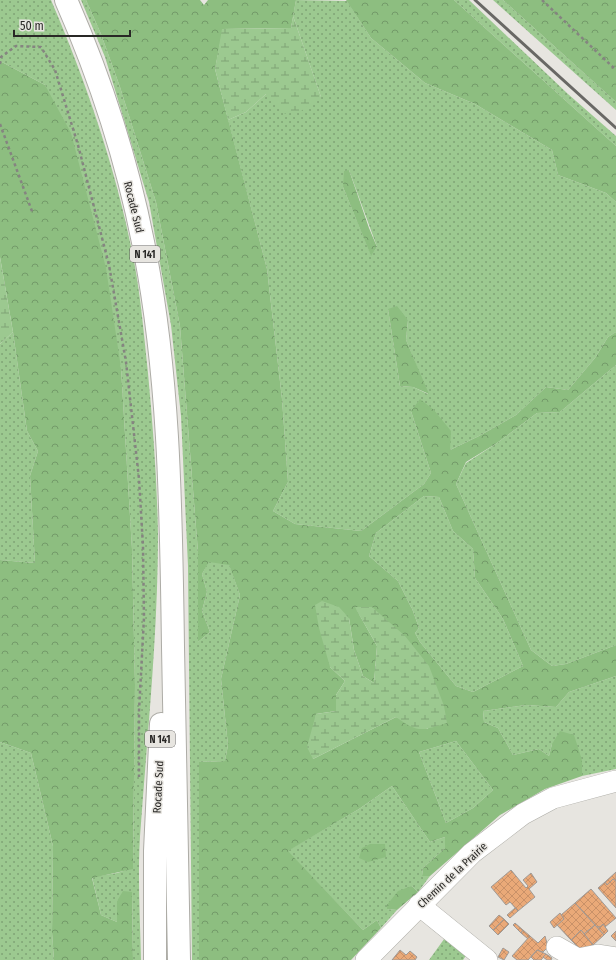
<svg xmlns="http://www.w3.org/2000/svg" width="616" height="960" font-family="'Fira Sans Condensed',sans-serif">
<style>
.grass{fill:url(#grass-dots);fill-rule:evenodd}
.forest{fill:url(#forest-crowns);fill-rule:evenodd}
.wetland{fill:url(#wetland-marsh)}
.building{fill:url(#building-cross-hatch);stroke:#9f9a96}
.lines{fill:none;stroke-linecap:round;stroke-linejoin:round}
.minor-casing{stroke:#adaca6;stroke-width:22}
.highway-casing{stroke:#adaca6;stroke-width:24}
.path{stroke:#858480;stroke-width:2.5;stroke-dasharray:3 3;stroke-linecap:butt}
.minor{stroke:#fff;stroke-width:21}
.highway{stroke:#fff;stroke-width:22}
.rail{stroke:#696865;stroke-width:3}
.labels{text-anchor:middle;stroke-width:3;stroke-linejoin:round;paint-order:stroke}
.shield{fill:#e7e5e0;stroke:#62615e;stroke-width:1}
.shield-label{font-size:10px;font-weight:bold;fill:#292826}
.street-label{font-size:11px;fill:#292826;stroke:#e7e5e0}
</style>
<defs>
<pattern id="grass-dots" width="8" height="8" patternUnits="userSpaceOnUse"><rect width="8" height="8" fill="#9cc990"/><path d="M2 2h.1M6 6h.1" fill="none" stroke="#7fa375" stroke-width="1.8" stroke-linecap="round"/></pattern>
<pattern id="forest-crowns" width="20" height="18" patternUnits="userSpaceOnUse"><rect width="20" height="18" fill="#8dbe80"/><path d="M2 6a3 3 0 1 1 6 0M12 15a3 3 0 1 1 6 0" fill="none" stroke="#739a69"/></pattern>
<pattern id="wetland-marsh" width="20" height="14" patternUnits="userSpaceOnUse"><rect width="20" height="14" fill="#9cc990"/><path d="M1 5h8M5 5V1M11 12h8M15 12V8" fill="none" stroke="#7fa375"/></pattern>
<pattern id="building-cross-hatch" width="8" height="8" patternUnits="userSpaceOnUse"><rect width="8" height="8" fill="#eaa978"/><path d="M0 0l8 8M0 8l8-8" fill="none" stroke="#c99168"/></pattern>
</defs>
<rect width="100%" height="100%" fill="#e7e5e0"/>
<g class="grass">
<path d="M0,0H51C87,84 117,172 134,261C141,298 144,336 148,373C153,427 157,480 158,534C158,631 148,727 141,823C137,868 140,915 141,960H133L132,892L117,901V922L101,915L92,877L117,873L133,868L135,685L132,549L121,368L45,85L0,61Z"/>
<path d="M81,0H86L101,34L120,87L156,202L180,326L198,552V642L210,632L202,611L207,592L202,574L209,561L229,564L240,595L221,679L228,745L225,761L199,762V960H192L188,566L181,416L171,325L149,202L105,57Z"/>
<path d="M296,0L347,1L371,38L425,83L475,104L552,150L558,175L606,193L616,202V332L608,337L595,358L568,390L546,387L516,415L479,436L450,450L411,411L431,473L424,484L361,531L295,524L273,511L288,482L282,399L267,269L228,120L246,112L266,94L321,97L293,16ZM349,170L377,247L371,255L343,187ZM388,309L408,320L406,340L428,394L413,387L400,386Z"/>
<path d="M454,0H469L568,94L616,136V146Z"/>
<path d="M493,0H503L616,102V110Z"/>
<path d="M13,332L27,431L38,451L30,476L35,563L0,560V344Z"/>
<path d="M616,365V645L566,664L552,666L531,650L456,484L466,463L497,443L537,413L560,412Z"/>
<path d="M424,496L439,497L453,531L473,549L475,578L503,619L523,666L473,692L456,686L420,642L415,633L419,628L413,611L398,581L369,556L376,533Z"/>
<path d="M616,676V769L582,776V760L552,744L549,756L539,749L513,755L498,728L484,722L483,711L526,705L556,707L569,692Z"/>
<path d="M456,741L493,790L473,808L446,823L419,752Z"/>
<path d="M0,742L31,753L53,846L52,932L54,960H0Z"/>
<path d="M392,786L430,842L445,837V848L423,868L422,876H430L418,892L412,886L387,909L397,910L381,928L377,920L363,930L287,851L359,809Z"/>
<path d="M447,935L469,951L463,960H429Z"/>
</g>
<g class="forest">
<path d="M86,0H200L204,5L208,0H296L291,28L223,29L215,69L267,269L282,399L288,482L273,511L295,524L361,531L424,484L431,473L411,411L420,399L434,410L451,431L450,450L479,436L516,415L546,387L568,390L595,358L608,337L616,332V365L560,412L537,413L497,443L466,462L456,484L531,650L552,666L566,664L616,645V676L569,692L556,707L526,705L483,711L484,722L498,728L513,755L539,749L549,756L552,744L560,731L574,735L582,760V776L545,789L500,815L430,876H422L423,868L445,848V837L430,842L392,786L359,809L288,851L363,930L377,920L381,928L351,960H199V762L225,761L228,745L221,679L240,595L229,565L209,562L202,574L207,592L202,611L210,632L198,642V552L180,326L156,202L120,87L101,34ZM424,496L439,497L453,531L473,549L475,578L503,619L523,666L473,692L456,686L420,642L415,633L419,628L413,611L398,581L369,556L376,533ZM355,607L428,729L396,717L313,759L316,714L336,711V695L345,681L330,667L349,618L354,650L363,676L374,683L377,646ZM456,741L493,790L473,808L446,823L419,752Z"/>
<path d="M346,0H454L616,146V202L606,193L558,175L552,150L475,104L425,83L371,38Z"/>
<path d="M503,0H616V102Z"/>
<path d="M0,61L45,85L71,133L106,268L121,368L132,549L135,685L133,869L92,878L101,915L117,922V901L123,891L132,892L133,960H54L52,932L53,846L31,753L0,742V560L35,563L30,476L38,451L27,431L13,332L0,257Z"/>
<path d="M349,170L369,228L377,247L371,256L343,187L344,171Z"/>
<path d="M397,306L408,320L406,340L429,394L413,387L400,386L388,309Z"/>
<path d="M370,844H385L386,857L368,862L359,858L362,848Z"/>
<path d="M412,886L418,892L397,910L387,909V905L398,891Z"/>
</g>
<g class="wetland">
<path d="M293,16L321,97L301,111L285,114L266,94L246,112L228,120L215,69L222,29L291,28Z"/>
<path d="M0,257L13,332L0,344Z"/>
<path d="M322,601L339,607L349,618L354,650L363,676L374,683L377,646L355,607H372L405,636L429,666L444,706L447,723C421,731 418,733 396,717L313,759L307,747L316,714L336,711V695L345,681L330,667L319,628L315,605Z"/>
</g>
<g class="building">
<path d="M511,870L526,888L528,886L523,880L531,873L537,882L529,889L535,897L518,911L510,902L506,905L491,887Z"/>
<path d="M616,872V881L613,879L607,885L605,882Z"/>
<path d="M613,879L616,881V908L598,888L605,882L607,885Z"/>
<path d="M591,889L616,918L605,927L603,924L600,927H597L575,903Z"/>
<path d="M575,903L595,925L584,934L581,930L571,940L557,925L564,919L561,915Z"/>
<path d="M515,908L518,911L510,918L507,915Z"/>
<path d="M560,913L564,919L554,928L550,922Z"/>
<path d="M499,915L504,919L493,930L489,926Z"/>
<path d="M504,919L509,924L498,935L493,930Z"/>
<path d="M515,923L523,930L521,933L513,925Z"/>
<path d="M603,924L608,931L604,935L597,927H600Z"/>
<path d="M595,925L604,935L593,945L584,934Z"/>
<path d="M523,930L530,936L528,939L521,933Z"/>
<path d="M581,930L593,945L584,953L571,940Z"/>
<path d="M616,931V941L611,936Z"/>
<path d="M530,936L538,943L545,936L548,947L543,952L537,950L528,960H517L512,956Z"/>
<path d="M503,948L509,952L504,960L498,957Z"/>
<path d="M400,950L406,955L410,951L417,957L415,960H392Z"/>
<path d="M537,950L546,954L541,960H534L531,957Z"/>
<path d="M546,954L552,958L551,960H547L543,957Z"/>
</g>
<g class="lines">
<g class="minor-casing">
<g id="minor">
<path d="M419,905L487,960"/>
<path d="M557,947L578,959L598,955L616,958"/>
<path d="M366,960L472,853L523,814L553,798L616,781"/>
</g>
</g>
<g class="highway-casing">
<g id="highway">
<path d="M66,0C99,75 127,161 143,242C170,375 171,512 173,647C175,751 177,856 179,960"/>
<path d="M155,960V851L161,724"/>
</g>
</g>
<g class="path">
<path d="M542,0L616,70"/>
<path d="M0,64L1,57L16,46L41,47L55,70L78,145L109,265L126,362L139,479L143,546L144,618L139,711V777"/>
<path d="M0,124L33,214"/>
</g>
<use href="#minor" class="minor"/>
<use href="#highway" class="highway"/>
<path class="rail" d="M475,0L616,128"/>
</g>
<g class="labels">
<g class="shield">
<rect x="130" y="246" width="30" height="16" rx="3"/>
<rect x="145" y="731" width="30" height="16" rx="3"/>
</g>
<g class="shield-label">
<text x="145" y="258">N 141</text>
<text x="160" y="743">N 141</text>
</g>
<g class="street-label">
<text transform="translate(134 207) rotate(76)" y="4">Rocade Sud</text>
<text transform="translate(158 787) rotate(-87)" y="4">Rocade Sud</text>
<text transform="translate(452 875) rotate(-43)" y="4">Chemin de la Prairie</text>
</g>
</g>
<path d="M14 30v6h116v-6" fill="none" stroke="#292826" stroke-width="2"/>
<text x="20" y="30" font-size="12" fill="#292826" stroke="#e7e5e0" stroke-width="3" paint-order="stroke">50 m</text>
</svg>
